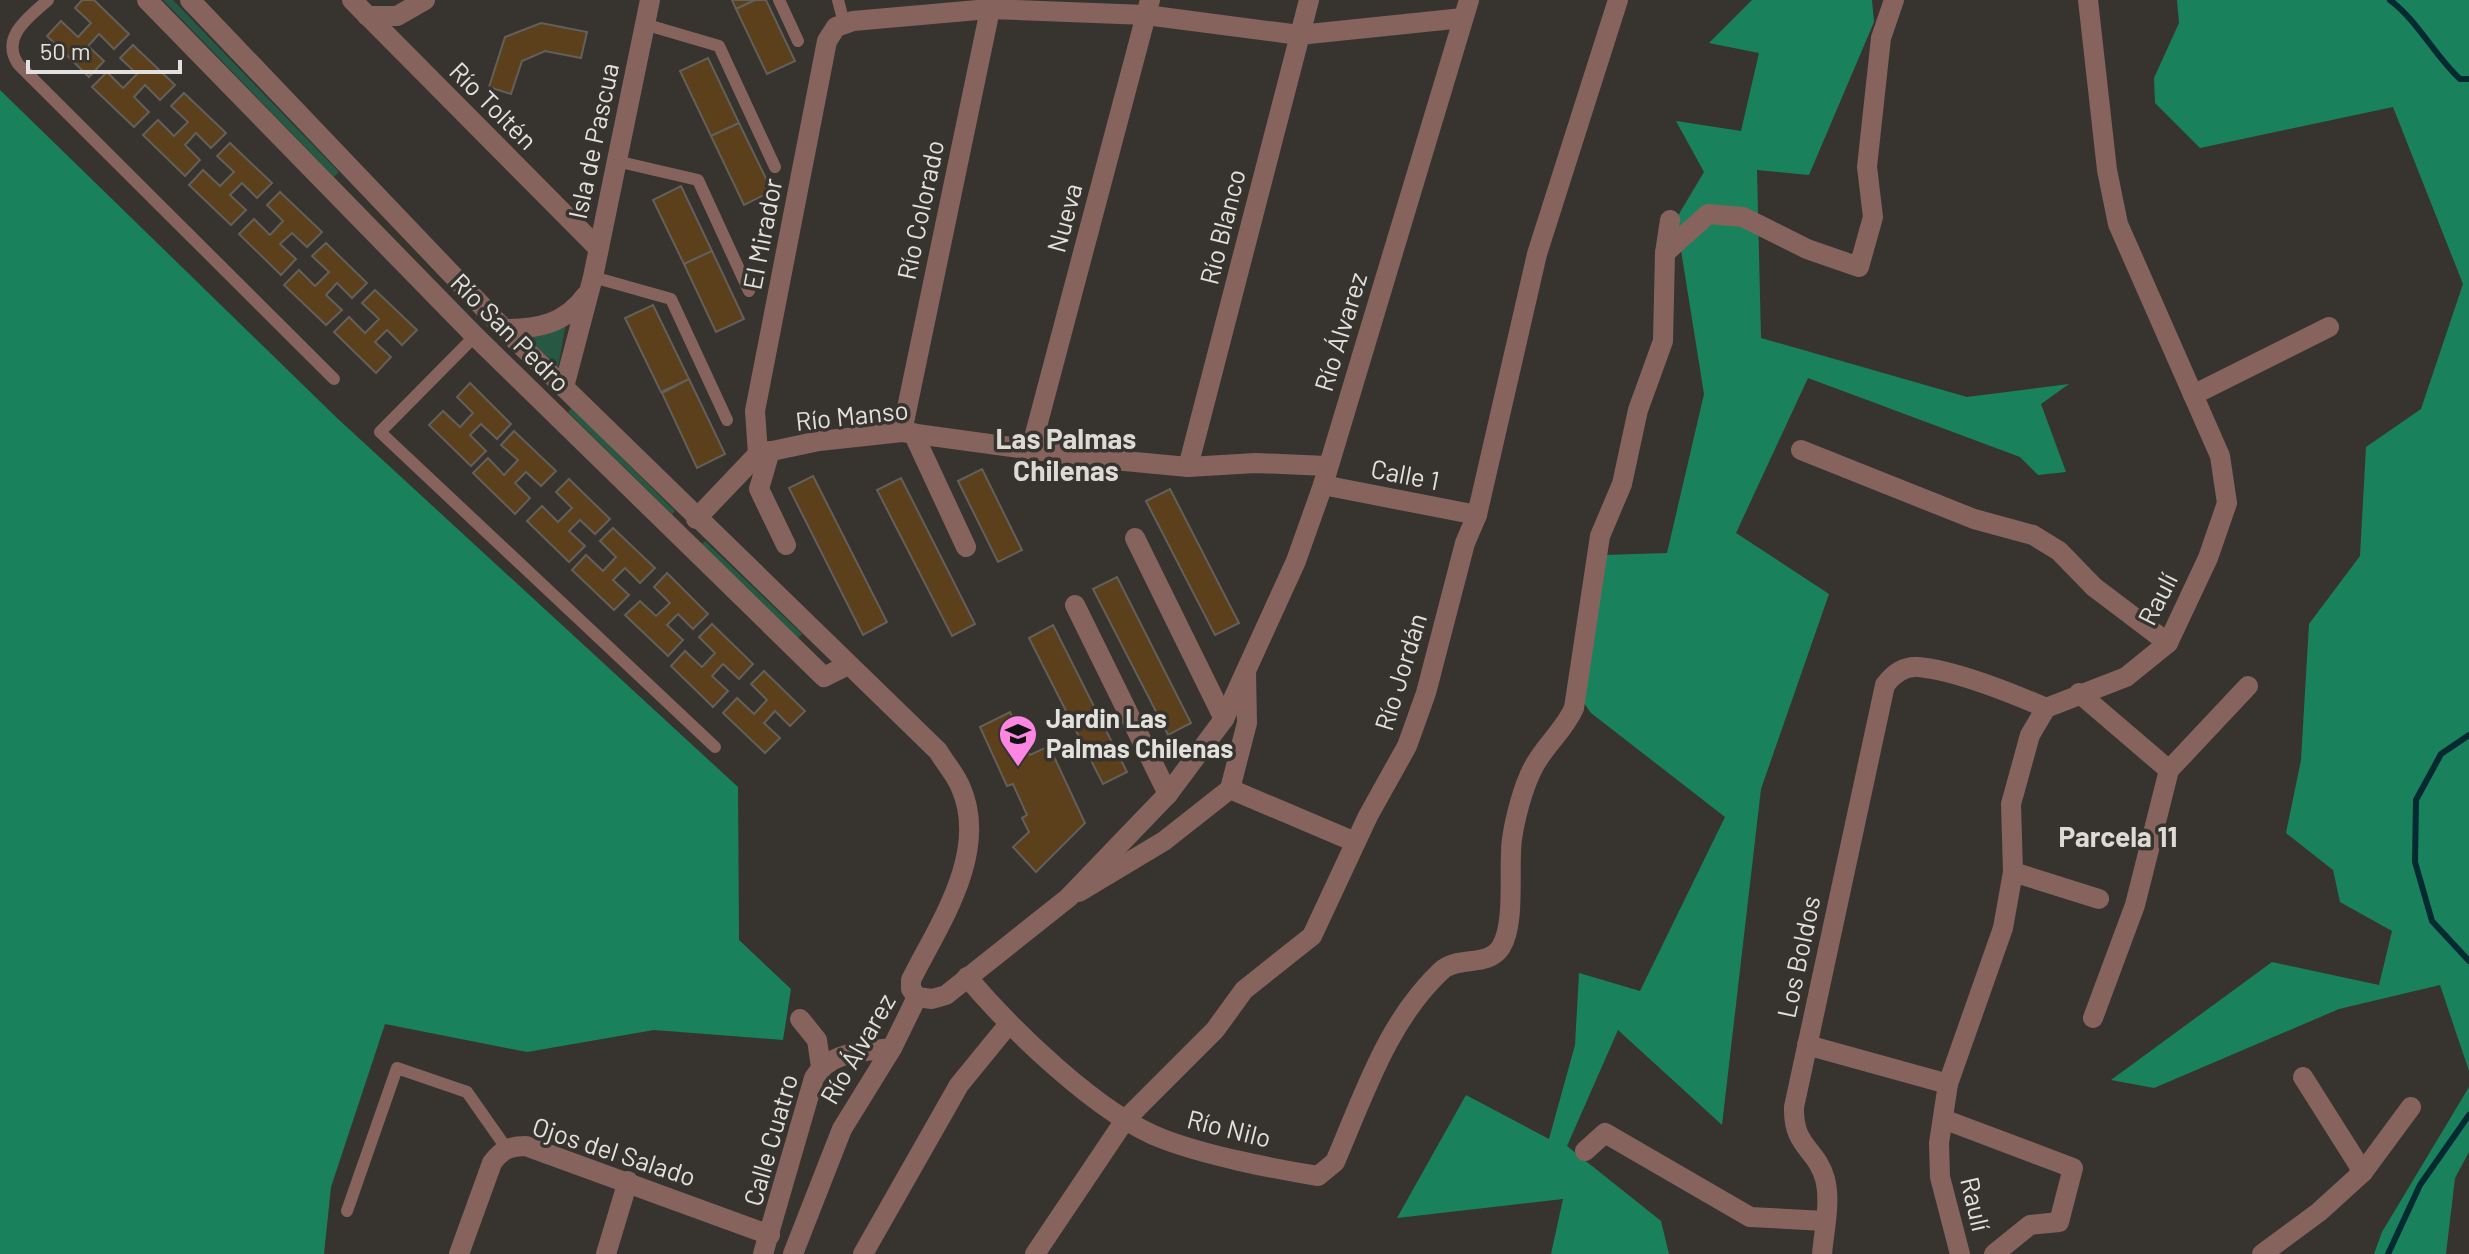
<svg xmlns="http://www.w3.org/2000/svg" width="2469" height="1254" font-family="Barlow,sans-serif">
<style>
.green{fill:#265843}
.forest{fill:#1a815d}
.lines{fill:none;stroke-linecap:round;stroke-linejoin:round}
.stream{stroke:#032931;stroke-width:6}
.building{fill:#5b401b;stroke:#635f5a;stroke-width:2}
.service{stroke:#87635d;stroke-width:12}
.minor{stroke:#87635d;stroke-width:20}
.tertiary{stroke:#87635d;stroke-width:20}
.labels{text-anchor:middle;stroke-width:7;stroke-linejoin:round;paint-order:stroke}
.street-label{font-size:26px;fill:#e2e1dd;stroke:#37342f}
.poi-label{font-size:26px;font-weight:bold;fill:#e2e1dd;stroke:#37342f;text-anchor:start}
.neighbourhood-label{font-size:28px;font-weight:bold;fill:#dedad4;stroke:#37342f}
</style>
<rect width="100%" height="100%" fill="#37342f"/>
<g class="green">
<path d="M163,0H173L339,172L334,177Z"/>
<path d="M566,324L558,367L528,338Z"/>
<path d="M572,408L675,511L672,514L568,412Z"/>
<path d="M705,541L802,634L797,639L701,545Z"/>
</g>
<g class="forest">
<path d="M1752,0H1872L1874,22L1809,175L1757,170L1761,338L1967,397L2069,384L2041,404L2066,472L2038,475L2020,457L1808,378L1736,533L1829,594L1761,789L1722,1125L1618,1030L1567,1146L1661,1221L1669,1254H1551L1563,1199L1397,1218L1466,1095L1549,1139L1575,1045L1579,973L1640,991L1725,817L1591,713L1579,696L1604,555L1667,553L1704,394L1676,219L1704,172L1676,121L1741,131L1759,53L1709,43Z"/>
<path d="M2177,0H2469V1071L2440,985L2339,1009L2154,1088L2111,1080L2272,962L2379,985L2392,931L2340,902L2333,870L2286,833L2301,760L2309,624L2360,556L2366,447L2421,409L2463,284L2393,107L2200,148L2155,103L2154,78L2179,23Z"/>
<path d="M0,90L337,418L738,787L739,940L791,989L783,1040L654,1030L527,1052L385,1024L331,1187L324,1254H0Z"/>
<path d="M2469,1087V1152L2455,1178L2446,1254H2374L2382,1232Z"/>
</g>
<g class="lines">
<g class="stream">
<path d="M2390,0C2418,21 2434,55 2460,79H2469"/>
<path d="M2469,735L2441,754L2416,800L2415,862L2432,921L2469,961"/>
<path d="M2388,1254L2420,1185L2469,1115"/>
</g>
</g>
<g class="building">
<path d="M82,0H94L129,34L114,49L99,34L88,46L104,61L89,77L47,36L61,21L78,37L91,23L75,8Z"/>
<path d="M732,0H755L736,9Z"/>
<path d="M755,0H766L795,61L767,74L736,9Z"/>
<path d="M541,23L587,32L581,58L545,51L522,61L511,94L489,87L505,37Z"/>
<path d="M133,45L175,85L160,100L145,85L134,97L149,112L134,127L92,87L107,72L123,88L137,74L120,58Z"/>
<path d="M708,58L739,123L711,136L680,71Z"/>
<path d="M184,93L226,133L211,148L196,133L185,145L200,160L185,176L143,135L158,120L174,136L188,122L171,106Z"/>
<path d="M739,123L772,191L744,205L711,136Z"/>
<path d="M230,143L272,183L257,198L242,183L230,195L246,210L231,225L189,185L203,170L220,186L234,172L217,156Z"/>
<path d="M681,186L712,251L684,264L653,200Z"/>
<path d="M280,192L322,232L307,247L292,233L280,244L296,259L281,275L239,234L254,219L270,235L283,221L267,205Z"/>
<path d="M326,243L367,283L352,298L337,283L326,295L342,310L326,325L284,285L299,270L315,286L329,272L312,256Z"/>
<path d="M712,251L744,319L716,332L684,264Z"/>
<path d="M375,290L417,330L402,345L387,330L375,342L391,357L376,373L334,332L349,317L365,333L379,319L362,303Z"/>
<path d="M653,305L689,379L661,392L625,318Z"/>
<path d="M689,379L725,454L697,468L662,393Z"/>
<path d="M470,383L511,424L497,439L481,424L470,435L486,451L471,466L429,425L443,411L460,427L473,413L457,397Z"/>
<path d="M514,431L556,471L541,486L526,472L515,483L530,498L515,514L473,473L488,458L504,475L518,460L501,445Z"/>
<path d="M982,469L1022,550L998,562L958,481Z"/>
<path d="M813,476L887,622L863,635L789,488Z"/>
<path d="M901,478L975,624L952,636L877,490Z"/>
<path d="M569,479L610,519L595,534L580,520L569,531L585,546L569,562L527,521L542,506L558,522L572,508L556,492Z"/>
<path d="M1170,489L1239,623L1215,635L1146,501Z"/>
<path d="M613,528L655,568L640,583L625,568L613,580L629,595L614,610L572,570L586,555L603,571L616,557L600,541Z"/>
<path d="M667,573L708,614L693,629L678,614L667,625L683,640L668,656L625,615L640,601L656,616L670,603L654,587Z"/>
<path d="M1117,577L1191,723L1168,735L1093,589Z"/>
<path d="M712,624L753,664L739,679L723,664L712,676L728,691L713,707L671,666L685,651L702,667L715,653L699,637Z"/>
<path d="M1053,625L1127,772L1103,784L1029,638Z"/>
<path d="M764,671L805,711L790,726L775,711L764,723L780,738L765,753L723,713L737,698L754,714L767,700L751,684Z"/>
<path d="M1010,712L1030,755L1049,746L1085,823L1036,872L1013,847L1029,832L1022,818L1027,815L1013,784L1007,786L980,727Z"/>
</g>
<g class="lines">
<g class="service">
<path d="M48,0C29,17 0,37 18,64L334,379"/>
<path d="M779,0L798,41"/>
<path d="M838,0L844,23"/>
<path d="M644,24L719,46L775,167"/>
<path d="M616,161L698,180L749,291"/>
<path d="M593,277L671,299L727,420"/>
<path d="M475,336L380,432L715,747"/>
<path d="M347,1211L397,1068L467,1092L507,1149"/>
</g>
<g class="minor">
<path d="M147,0L475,336L824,677L848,665"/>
<path d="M190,0L504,329L938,751C945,763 956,775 961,788C989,853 939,924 911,980V989L917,997"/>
<path d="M352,0L598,248"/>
<path d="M367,16H397L425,0"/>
<path d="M1665,253L1708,214L1743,217L1807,249L1859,267L1873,217L1867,167L1881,38L1894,0"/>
<path d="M504,329C538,329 565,324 586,295"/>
<path d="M564,387L593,277L650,0"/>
<path d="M2193,395L2329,327"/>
<path d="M902,432L992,0"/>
<path d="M913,433L966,547"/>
<path d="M1031,449L1150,0"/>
<path d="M1801,450L1974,519L2033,535L2059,551L2094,587L2168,643"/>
<path d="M770,451L759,489L786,545"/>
<path d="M758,454L755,411L827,41L836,27L853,21L989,9L1146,15L1299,35L1463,18"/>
<path d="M1188,467L1309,0"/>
<path d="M1323,485L1477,515"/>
<path d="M696,519L758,454L819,441L902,432L1093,458L1188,467L1256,463L1327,466"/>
<path d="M1135,538L1224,719"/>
<path d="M1075,605L1168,794"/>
<path d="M2079,693L2169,770L2135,905L2093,1018"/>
<path d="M2169,770L2248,686"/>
<path d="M1230,789L1355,842"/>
<path d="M2013,872L2099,899"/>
<path d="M1079,892L1164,841L1230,789L1247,723L1246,672"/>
<path d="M967,977C1011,1029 1099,1115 1163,1139C1204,1155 1274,1169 1318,1176L1335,1162C1364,1095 1387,1022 1441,971C1458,955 1488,968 1501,947C1516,923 1508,868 1512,839C1515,818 1523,787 1533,768C1544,746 1564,731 1574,708L1600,536L1622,484L1638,410L1663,341L1665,253L1670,220"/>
<path d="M800,1019L817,1040L821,1067"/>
<path d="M1807,1045L1948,1084"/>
<path d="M2303,1077L2363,1172"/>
<path d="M1943,1119L2073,1168L2059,1222L2030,1225L1994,1254"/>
<path d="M1585,1151L1605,1133L1750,1217L1825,1221"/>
<path d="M459,1254L492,1163C501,1150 510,1146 526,1146L770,1235"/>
<path d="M606,1254L628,1181"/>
<path d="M763,1254L814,1078C831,1051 862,1052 892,1048"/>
<path d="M863,1254L959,1085L1008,1025"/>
<path d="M1035,1254L1125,1120L1215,1030L1244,990L1312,936L1368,816L1407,746L1426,693L1465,543L1477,515L1537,254L1618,0"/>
<path d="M1822,1254C1824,1231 1831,1202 1825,1179C1816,1147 1793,1148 1794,1107L1885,685C1893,674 1904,666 1918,667C1954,670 2012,693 2046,708"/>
<path d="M1960,1254L1940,1177L1939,1143L1948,1084L2003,928L2013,872L2011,804L2030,735L2046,708L2126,677L2168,643L2208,558L2227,503L2220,456L2118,224L2107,170L2088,0"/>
<path d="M2262,1254L2319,1212L2363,1172L2411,1107"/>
</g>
<path class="tertiary" d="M793,1254L842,1129L892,1048L917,997L932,999L946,995L1068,898L1168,794L1224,719L1296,561L1323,485L1469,0"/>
</g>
<defs>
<g id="school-pin" transform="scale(2)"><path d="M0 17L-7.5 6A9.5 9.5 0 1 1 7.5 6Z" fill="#fd86e2" stroke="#37342f"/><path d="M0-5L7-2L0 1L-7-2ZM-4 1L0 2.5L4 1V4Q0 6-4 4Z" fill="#111"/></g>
</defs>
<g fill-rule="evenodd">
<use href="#school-pin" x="1018" y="734"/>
</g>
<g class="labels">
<g class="street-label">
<text transform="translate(493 106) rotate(45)" y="9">Río Toltén</text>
<text transform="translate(594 141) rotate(-78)" y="9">Isla de Pascua</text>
<text transform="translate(921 210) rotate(-78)" y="9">Río Colorado</text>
<text transform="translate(1065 218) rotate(-75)" y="9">Nueva</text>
<text transform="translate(1223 227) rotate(-76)" y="9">Río Blanco</text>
<text transform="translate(763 234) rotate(-79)" y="9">El Mirador</text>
<text transform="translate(1341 332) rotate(-73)" y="9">Río Álvarez</text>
<text transform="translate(510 333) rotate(45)" y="9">Río San Pedro</text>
<text transform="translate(852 416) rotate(-6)" y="9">Río Manso</text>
<text transform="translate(1405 475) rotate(11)" y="9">Calle 1</text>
<text transform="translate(2158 599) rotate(-63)" y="9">Raulí</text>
<text transform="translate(1401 672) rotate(-73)" y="9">Río Jordán</text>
<text transform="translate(1799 957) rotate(-78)" y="9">Los Boldos</text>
<text transform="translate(858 1049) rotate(-60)" y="9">Río Álvarez</text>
<text transform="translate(1229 1129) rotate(14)" y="9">Río Nilo</text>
<text transform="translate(771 1140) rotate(-74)" y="9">Calle Cuatro</text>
<text transform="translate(614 1152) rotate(18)" y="9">Ojos del Salado</text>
<text transform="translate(1975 1204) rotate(77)" y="9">Raulí</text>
</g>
<g class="poi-label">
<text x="1046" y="728">Jardin Las<tspan x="1046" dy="30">Palmas Chilenas</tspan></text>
</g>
<g class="neighbourhood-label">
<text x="1066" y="449">Las Palmas<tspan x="1066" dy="32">Chilenas</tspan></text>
<text x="2118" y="847">Parcela 11</text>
</g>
</g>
<path d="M28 60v12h152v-12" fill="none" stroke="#e2e1dd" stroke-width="4"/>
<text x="40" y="60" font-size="24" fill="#e2e1dd" stroke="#37342f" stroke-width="6" paint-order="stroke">50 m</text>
</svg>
